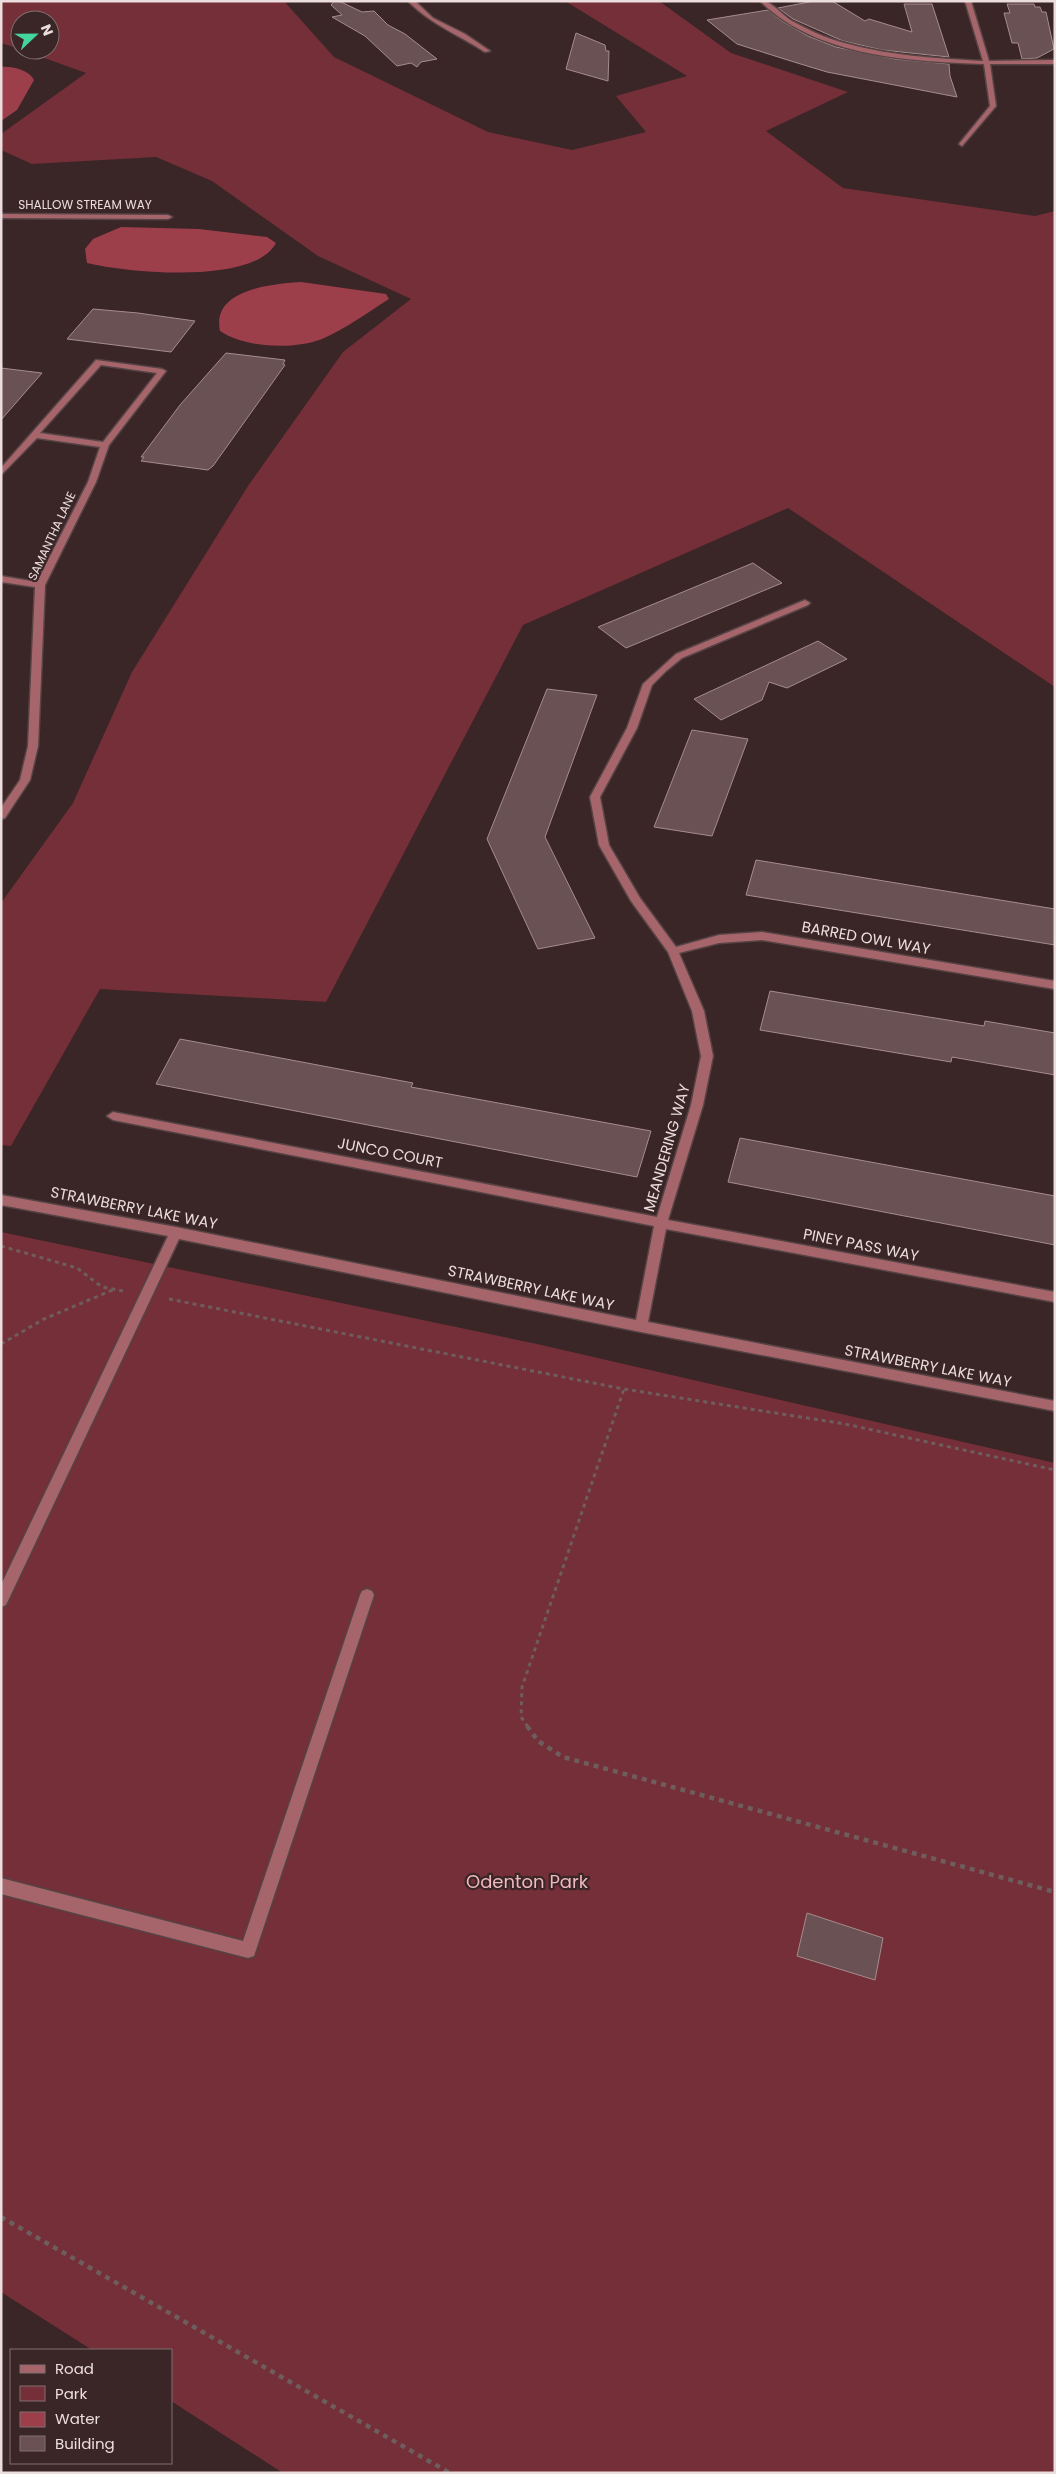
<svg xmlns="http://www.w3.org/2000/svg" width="1056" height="2474" font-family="Poppins,sans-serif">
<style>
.green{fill:#742f38}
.water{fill:#9d3e4b}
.building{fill:#6a5254;stroke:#a68c8d}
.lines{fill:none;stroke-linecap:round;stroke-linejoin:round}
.minor-casing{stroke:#564344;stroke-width:3}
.path-far1{stroke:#6f5d5e;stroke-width:3;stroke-dasharray:4 4;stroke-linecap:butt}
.path{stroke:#6f5d5e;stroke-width:4.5;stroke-dasharray:5 5;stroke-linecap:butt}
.minor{fill:#a6656b;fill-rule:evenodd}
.labels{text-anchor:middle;stroke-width:4.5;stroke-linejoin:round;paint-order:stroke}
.far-street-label{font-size:12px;fill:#ecdede;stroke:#3a2527}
.street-label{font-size:15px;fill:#ecdede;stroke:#3a2527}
.near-park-label{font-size:18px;fill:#efb9bd;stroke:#3a2527}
</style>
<rect width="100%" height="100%" fill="#3a2527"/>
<g class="green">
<path d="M1,1H284L334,57L488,132L572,150L646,132L616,96L687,76L565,1H659L731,53L848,92L766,131L843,188L1035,216L1055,211V687L788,508L523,625L326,1002L100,989L11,1146L1,1145V903L73,803L132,672L248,486L343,352L411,299L318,256L212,181L156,157L32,164L1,150V134L86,73L22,50H50V20H20V49L1,43Z"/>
<path d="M1,1232L537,1344L1055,1463V2473H283L171,2401V2350H92L1,2292Z"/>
</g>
<g class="water">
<path d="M1,67C12,66 29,70 34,80L17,110L1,121Z"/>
<path d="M121,227L199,229L267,237L276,243C254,285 128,273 87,263L85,249L93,239Z"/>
<path d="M301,282L386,294L389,299C367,313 345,329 322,339C294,350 245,348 220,331C211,289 272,284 301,282Z"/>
</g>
<g class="building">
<path d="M334,1H339L362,12L374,11L388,25L405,34L437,59L421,62L417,67L411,63L397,66L365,36L332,17L342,15L331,5Z"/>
<path d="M814,1H832L865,21L869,19L912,32L904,4H932L949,57L882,50L843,41L793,19L778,8Z"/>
<path d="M1007,4H1034L1035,7H1040L1042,12H1046L1054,49L1037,58L1022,59L1018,43H1012L1004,13H1010Z"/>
<path d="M768,10L782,21L808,36L836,47L895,59L949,64L950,76L957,97L827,72L794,62L737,44L707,20Z"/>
<path d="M576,33L605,45L606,51H609L608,81L566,69Z"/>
<path d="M93,309L138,313L195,321L171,352L67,339Z"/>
<path d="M226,353L285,360L283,364L285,365L213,466L208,470L141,461L144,457H141L180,405Z"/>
<path d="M1,368L42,373L1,420Z"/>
<path d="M753,563L782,583L626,648L598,627Z"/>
<path d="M818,641L847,659L787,688L769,682L762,700L721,720L694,699Z"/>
<path d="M547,689L597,695L545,837L595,938L538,949L487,839Z"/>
<path d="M692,730L748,739L712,836L654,827Z"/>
<path d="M756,860L1055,909V945L746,895Z"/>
<path d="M770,991L984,1026L985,1021L1055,1033V1075L952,1057L951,1062L760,1030Z"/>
<path d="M180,1039L413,1083L411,1087L651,1131L637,1177L156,1084Z"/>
<path d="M740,1138L1055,1196V1245L728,1182Z"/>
<path d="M807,1913L883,1938L875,1980L797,1956Z"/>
</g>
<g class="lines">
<g class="minor-casing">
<g id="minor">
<path d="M408,1H415L433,18L465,34L490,51L485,52C459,35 430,24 408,1Z"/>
<path d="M760,1C773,1 781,15 792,21C802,26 813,32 823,36C874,55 930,58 983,61L965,1H971L989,61L1055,60V64H990L996,106L962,146L959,144L990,106L984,64C909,61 817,57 760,1Z"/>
<path d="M1,214L168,215L172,217L168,219L1,218Z"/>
<path d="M96,360L162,369L166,371L109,445L96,482L45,585L38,746L30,780L5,818L1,819V808L20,780L28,746L35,587L1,582V576L37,582L88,482L100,447L37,438L1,475V468ZM101,365L157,373L103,442L40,433Z"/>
<path d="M805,600L810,603L808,605L682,658L666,671L652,685L637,728L600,797L609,845L640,898L676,947L719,935L762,932L1055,981V989L762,940L719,943L679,953L704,1011L713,1056L703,1105L668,1220L1055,1292V1302L666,1229L648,1322L1055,1401V1411L641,1332L179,1239L6,1605L1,1607V1585L168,1236L1,1205V1195L176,1227L636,1320L654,1226L113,1120L107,1116L113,1112L657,1217L691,1105L701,1056L692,1011L668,952L631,901L599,845L590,797L627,728L643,684L676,654Z"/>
<path d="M367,1589L372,1591L374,1595L254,1956L248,1958L1,1894V1878L243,1941L360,1595L362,1591Z"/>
</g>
</g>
<g class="path-far1">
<path d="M1,1246L77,1268L102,1287L123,1291"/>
<path d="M169,1299L624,1389L845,1424L1055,1470"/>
<path d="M1,1344L44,1319L115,1289"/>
<path d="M528,1727L521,1717L522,1687L624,1389"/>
</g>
<g class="path">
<path d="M527,1726L538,1741L563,1757L1055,1892"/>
<path d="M1,2217L450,2473"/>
</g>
<use href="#minor" class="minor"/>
</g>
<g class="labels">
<g class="far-street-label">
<text x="85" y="209">SHALLOW STREAM WAY</text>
<text transform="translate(52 536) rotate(-65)" y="4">SAMANTHA LANE</text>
</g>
<g class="street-label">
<text transform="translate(866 938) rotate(10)" y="5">BARRED OWL WAY</text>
<text transform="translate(667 1148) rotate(-74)" y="5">MEANDERING WAY</text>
<text transform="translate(390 1153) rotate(11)" y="5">JUNCO COURT</text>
<text transform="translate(134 1208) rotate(11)" y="5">STRAWBERRY LAKE WAY</text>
<text transform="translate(861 1245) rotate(11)" y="5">PINEY PASS WAY</text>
<text transform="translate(531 1288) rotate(12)" y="5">STRAWBERRY LAKE WAY</text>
<text transform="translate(928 1366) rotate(11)" y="5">STRAWBERRY LAKE WAY</text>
</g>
<g class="near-park-label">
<text x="527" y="1888">Odenton Park</text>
</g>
</g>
<rect width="1056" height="2474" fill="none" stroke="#ecdede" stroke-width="5"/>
<rect x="10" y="2349" width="162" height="115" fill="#3a2527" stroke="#816f70"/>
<rect x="20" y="2365" width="25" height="8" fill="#a6656b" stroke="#816f70"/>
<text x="55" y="2374" font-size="15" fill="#ecdede">Road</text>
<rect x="20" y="2386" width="25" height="15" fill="#742f38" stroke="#816f70"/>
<text x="55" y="2399" font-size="15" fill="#ecdede">Park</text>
<rect x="20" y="2412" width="25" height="15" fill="#9d3e4b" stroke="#816f70"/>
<text x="55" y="2424" font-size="15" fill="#ecdede">Water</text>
<rect x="20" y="2436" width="25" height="15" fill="#6a5254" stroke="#816f70"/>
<text x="55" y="2449" font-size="15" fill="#ecdede">Building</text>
<g transform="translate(35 35) rotate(68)"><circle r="24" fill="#3a2527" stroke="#816f70"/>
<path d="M0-4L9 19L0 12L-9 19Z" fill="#44d49f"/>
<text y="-8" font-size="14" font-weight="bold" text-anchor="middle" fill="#ecdede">N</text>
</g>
</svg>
